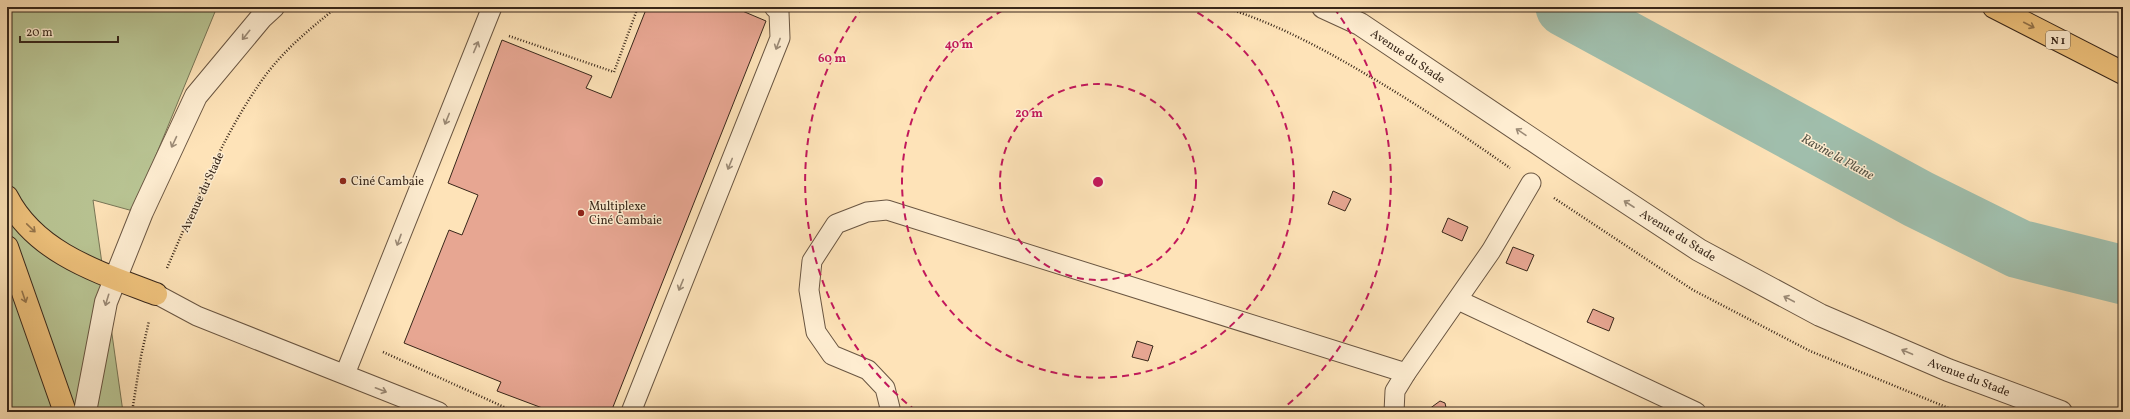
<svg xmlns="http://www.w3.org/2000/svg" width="2130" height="419" font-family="Vollkorn,serif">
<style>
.green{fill:#b9c594;stroke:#787657}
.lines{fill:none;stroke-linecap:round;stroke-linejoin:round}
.river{stroke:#a0beac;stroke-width:59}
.building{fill:#e7a692;stroke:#38271a}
.service-casing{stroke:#6a5642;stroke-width:21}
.tertiary-casing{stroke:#6a5642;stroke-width:24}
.trunk-casing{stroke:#38271a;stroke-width:24}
.path{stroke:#38271a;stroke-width:2.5;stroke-dasharray:1 2;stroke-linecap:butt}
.service{stroke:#feedd1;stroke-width:19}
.tertiary{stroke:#feedd1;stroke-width:22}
.trunk{stroke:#efc27c;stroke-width:22}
.oneway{stroke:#94744b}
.oneway2{stroke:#9b8a76}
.ring{fill:none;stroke:#c2185b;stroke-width:2;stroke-dasharray:7 5}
.poi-dot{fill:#8f2418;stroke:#feedd1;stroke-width:1.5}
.labels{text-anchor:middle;stroke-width:3;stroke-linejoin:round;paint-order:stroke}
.shield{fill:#feedd1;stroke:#736251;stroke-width:1}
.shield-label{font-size:11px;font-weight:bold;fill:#38271a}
.street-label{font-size:12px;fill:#38271a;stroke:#feedd1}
.poi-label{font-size:12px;fill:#38271a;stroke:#feedd1;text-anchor:start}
.water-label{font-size:13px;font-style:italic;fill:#575446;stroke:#feedd1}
.centre{fill:#c2185b;stroke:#feedd1;stroke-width:2}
.ring-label{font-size:12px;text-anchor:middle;font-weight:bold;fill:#c2185b;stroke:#feedd1;stroke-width:3;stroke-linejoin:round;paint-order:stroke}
</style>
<rect width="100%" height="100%" fill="#fee3b8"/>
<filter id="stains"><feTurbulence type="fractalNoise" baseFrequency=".005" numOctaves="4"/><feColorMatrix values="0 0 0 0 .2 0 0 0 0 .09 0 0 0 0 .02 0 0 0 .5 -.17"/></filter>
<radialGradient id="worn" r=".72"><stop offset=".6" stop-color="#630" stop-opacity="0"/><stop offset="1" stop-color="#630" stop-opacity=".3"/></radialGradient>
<path class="green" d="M7,7H217L133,211L93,200L123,412H7Z"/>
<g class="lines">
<path class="river" d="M1565,7L1918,199L2019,249L2123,275"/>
</g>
<g class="building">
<path d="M647,7H733L766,21L611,412H543L545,409L497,391L501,382L404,343L449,230L462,235L478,195L448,183L502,40L592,76L586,88L611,98Z"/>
<path d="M1333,191L1351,199L1345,211L1328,204Z"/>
<path d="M1448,218L1468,227L1462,241L1442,232Z"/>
<path d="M1513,247L1534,255L1527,271L1506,263Z"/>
<path d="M1593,309L1614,318L1609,331L1587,322Z"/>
<path d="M1137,341L1153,346L1148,361L1132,357Z"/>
<path d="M1440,401L1445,403L1447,412H1425Z"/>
</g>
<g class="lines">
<g class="service-casing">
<g id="service">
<path d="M156,294L197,316L439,412"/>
<path d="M1458,300L1696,412"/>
<path d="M345,374L492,7"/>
<path d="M631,412L780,38L779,12L774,7"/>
<path d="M888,412L890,408L885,388L868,370L832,355L816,332L809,290L812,261L836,224L867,212L887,210L1406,373"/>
<path d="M1394,412L1395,391L1406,373L1491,251L1531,183"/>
</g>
</g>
<g class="tertiary-casing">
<g id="tertiary">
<path d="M1323,7L1360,24L1576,169L1699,250L1820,315L1948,370L2061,412"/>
<path d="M85,412L106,302L142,212L196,96L261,18L273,7"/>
</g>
</g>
<g class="trunk-casing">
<g id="trunk">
<path d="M1994,7L2123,73"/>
<path d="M7,197C36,254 101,273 156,294"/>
<path d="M7,247L65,412"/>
</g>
</g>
<g class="path">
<path d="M1223,7C1282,25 1336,56 1389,88C1430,113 1470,140 1510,168"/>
<path d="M509,36L614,72L638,7"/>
<path d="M1554,198L1693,290L1810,351L1958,412"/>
<path d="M167,268C196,202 223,134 265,76C285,49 311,28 337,7"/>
<path d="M383,352L515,412"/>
<path d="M132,412L141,356L149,321"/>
</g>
<use href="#service" class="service"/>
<use href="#tertiary" class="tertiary"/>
<use href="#trunk" class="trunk"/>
</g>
<defs><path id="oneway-shaft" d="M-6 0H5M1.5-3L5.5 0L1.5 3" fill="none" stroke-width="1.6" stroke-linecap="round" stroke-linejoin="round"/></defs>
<g class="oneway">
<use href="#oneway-shaft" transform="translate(2029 25) rotate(27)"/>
<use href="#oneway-shaft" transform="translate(31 228) rotate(44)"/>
<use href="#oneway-shaft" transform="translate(24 297) rotate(71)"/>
</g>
<g class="oneway2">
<use href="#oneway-shaft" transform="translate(246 35) rotate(129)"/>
<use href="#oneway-shaft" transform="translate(778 44) rotate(111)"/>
<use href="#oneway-shaft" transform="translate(476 47) rotate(-67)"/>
<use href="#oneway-shaft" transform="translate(447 119) rotate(112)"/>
<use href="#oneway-shaft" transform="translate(1521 132) rotate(-146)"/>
<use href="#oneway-shaft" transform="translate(174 142) rotate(115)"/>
<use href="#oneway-shaft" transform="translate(730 164) rotate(112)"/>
<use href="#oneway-shaft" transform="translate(1629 204) rotate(-147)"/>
<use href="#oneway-shaft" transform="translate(399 240) rotate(110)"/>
<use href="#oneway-shaft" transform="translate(681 285) rotate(112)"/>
<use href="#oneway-shaft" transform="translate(1789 299) rotate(-152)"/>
<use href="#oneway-shaft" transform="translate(107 300) rotate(107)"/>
<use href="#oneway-shaft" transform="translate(1907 352) rotate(-157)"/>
<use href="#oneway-shaft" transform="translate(381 390) rotate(21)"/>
</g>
<g class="ring">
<circle cx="1098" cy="182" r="98"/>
<path d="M1187 7A196 196 0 1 1 1009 7"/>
<path d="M916 411A293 293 0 0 1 862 8M1334 8A293 293 0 0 1 1280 411"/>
</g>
<g class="poi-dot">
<circle cx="343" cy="181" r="4"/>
<circle cx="581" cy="213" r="4"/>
</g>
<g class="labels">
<rect class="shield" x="2046" y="31" width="24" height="18" rx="3"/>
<g class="shield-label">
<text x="2058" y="44">N 1</text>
</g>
<g class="street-label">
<text transform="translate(1408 56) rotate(34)" y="4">Avenue du Stade</text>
<text transform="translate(202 192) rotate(-65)" y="4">Avenue du Stade</text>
<text transform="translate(1678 235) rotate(32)" y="4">Avenue du Stade</text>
<text transform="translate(1969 377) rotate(21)" y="4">Avenue du Stade</text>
</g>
<g class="poi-label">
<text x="351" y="185">Ciné Cambaie</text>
<text x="589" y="210">Multiplexe<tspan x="589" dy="14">Ciné Cambaie</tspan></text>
</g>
<g class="water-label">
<text transform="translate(1838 156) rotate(29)" y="5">Ravine la Plaine</text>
</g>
</g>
<circle cx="1098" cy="182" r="6" class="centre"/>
<g class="ring-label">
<text x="959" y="48">40 m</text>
<text x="832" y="62">60 m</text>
<text x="1029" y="117">20 m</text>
</g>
<rect width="2130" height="419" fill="none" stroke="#fee3b8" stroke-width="24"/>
<rect x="8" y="8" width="2114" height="403" fill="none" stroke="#38271a" stroke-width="2"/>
<rect x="12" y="12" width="2106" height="395" fill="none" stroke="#38271a"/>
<path d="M20 36v6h98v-6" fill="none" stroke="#38271a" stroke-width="2"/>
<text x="26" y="36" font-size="12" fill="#38271a" stroke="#feedd1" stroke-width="3" paint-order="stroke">20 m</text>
<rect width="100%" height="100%" filter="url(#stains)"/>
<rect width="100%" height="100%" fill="url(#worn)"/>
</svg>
